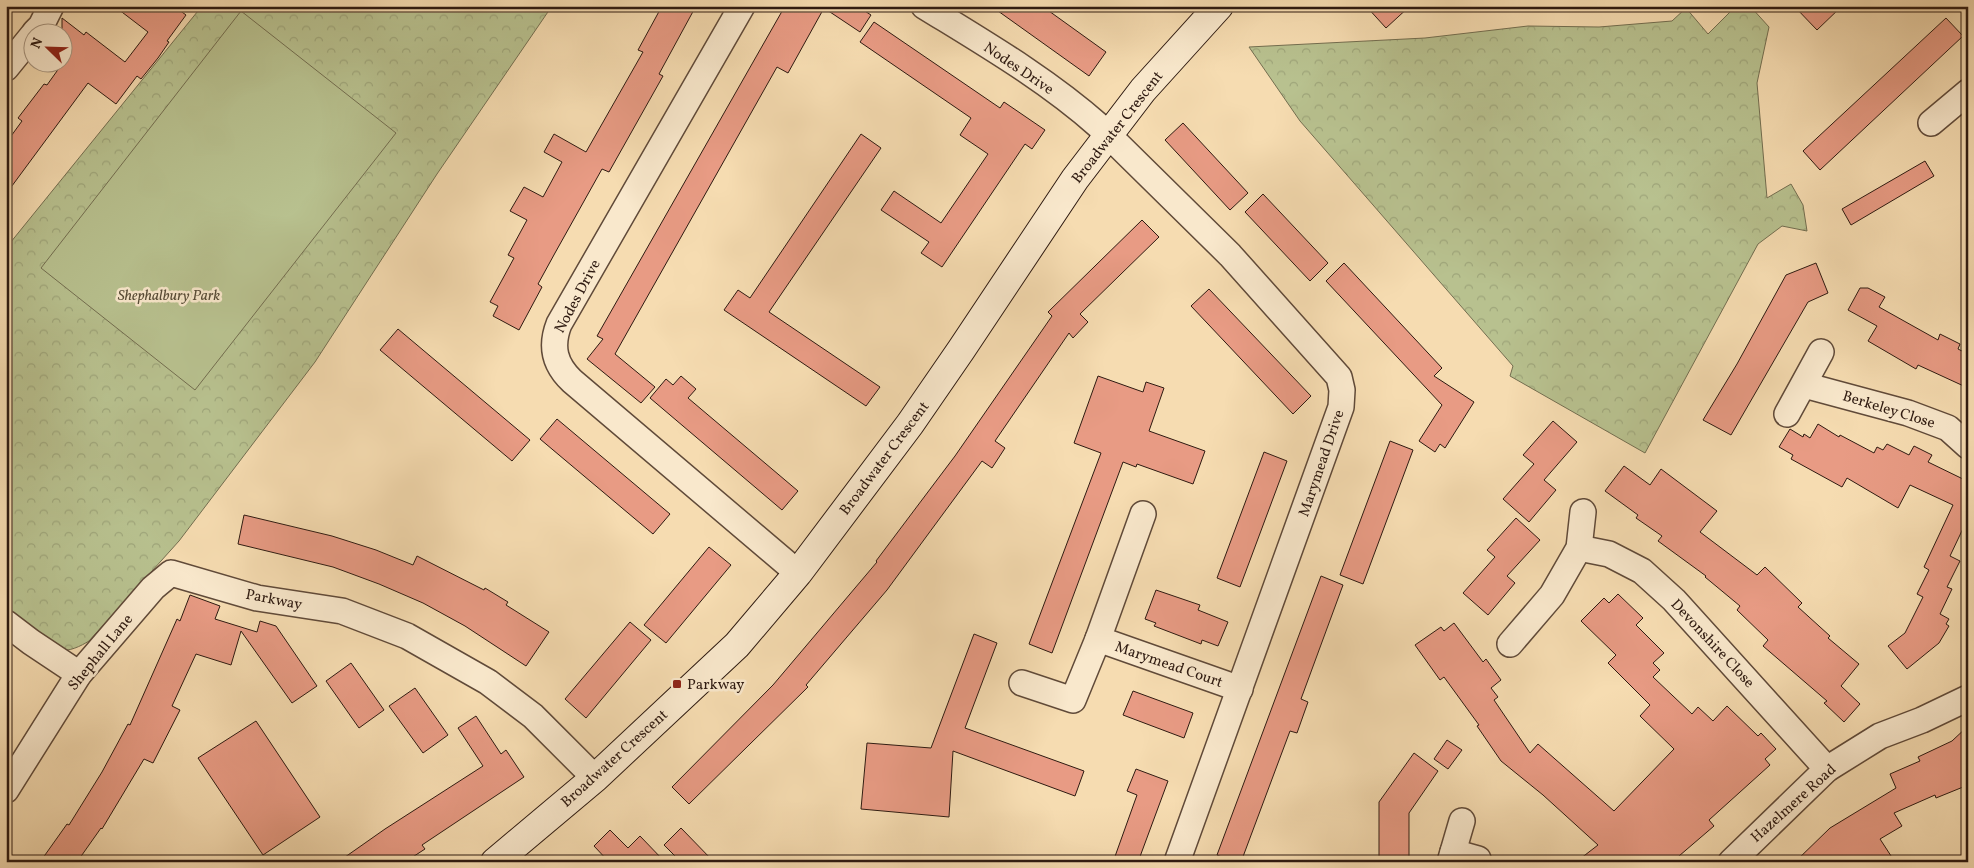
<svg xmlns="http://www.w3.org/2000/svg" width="1974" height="868" font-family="Vollkorn,serif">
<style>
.forest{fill:url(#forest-crowns);stroke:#736e50}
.pitch{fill:#b8c18f;stroke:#736e50}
.building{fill:#e89b84;stroke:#2e1a11}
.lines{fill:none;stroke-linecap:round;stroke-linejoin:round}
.street-casing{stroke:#604a39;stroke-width:28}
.secondary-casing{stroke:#2e1a11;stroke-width:30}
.street{stroke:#f9e8cc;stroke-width:25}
.secondary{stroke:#f9e8cc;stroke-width:28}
.poi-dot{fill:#8f2418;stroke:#f9e8cc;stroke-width:2}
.labels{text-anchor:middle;stroke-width:5;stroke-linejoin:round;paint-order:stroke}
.street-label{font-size:15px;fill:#2e1a11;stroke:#f9e8cc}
.park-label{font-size:15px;font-style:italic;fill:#574c37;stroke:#f9e8cc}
.poi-label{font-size:15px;fill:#2e1a11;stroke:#f9e8cc;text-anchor:start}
</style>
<defs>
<pattern id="forest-crowns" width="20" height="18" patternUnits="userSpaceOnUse" patternTransform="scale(1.25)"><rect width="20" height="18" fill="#b8c18f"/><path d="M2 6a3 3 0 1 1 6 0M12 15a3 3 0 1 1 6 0" fill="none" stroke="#9ea57a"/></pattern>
</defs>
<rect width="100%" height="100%" fill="#f6dcb1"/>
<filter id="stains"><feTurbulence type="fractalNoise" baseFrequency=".004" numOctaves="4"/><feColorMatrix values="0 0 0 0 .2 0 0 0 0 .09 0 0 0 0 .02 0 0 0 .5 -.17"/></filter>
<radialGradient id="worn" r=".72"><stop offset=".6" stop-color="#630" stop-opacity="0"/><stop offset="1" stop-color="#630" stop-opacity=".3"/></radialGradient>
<g class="forest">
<path d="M202,6H552L437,174L315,362L179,541L89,641C81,646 69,652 59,650C42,646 20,620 6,608V248Z"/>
<path d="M1736,6H1750L1769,27L1757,83L1767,198L1791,184L1803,205L1807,231L1782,226L1758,244L1645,453L1510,376L1513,366L1300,121L1249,47L1425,38L1528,26L1599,27L1672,21L1686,8L1708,34Z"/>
</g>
<path class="pitch" d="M241,11L396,133L195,390L41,268Z"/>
<g class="building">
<path d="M114,6H174L186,15L167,41L169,42L158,58L141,79L137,76L116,104L88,83L6,194V143L22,121L18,118L44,84L47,85L62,64V18L84,35L86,32L125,62L148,32Z"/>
<path d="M662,6H696L659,74L663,76L609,172L602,169L555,253L538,284L542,287L519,330L493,316L498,306L490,302L514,258L508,255L527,220L510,211L524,187L543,197L562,162L544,152L554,134L586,152L643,52L638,50Z"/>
<path d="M785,6H857L871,15L860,32L824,8L788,73L777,67L615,354L655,387L641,403L587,359L603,339L597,336Z"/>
<path d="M991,6H1042L1106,52L1089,76Z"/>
<path d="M1366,6H1410L1386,28Z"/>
<path d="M1794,6H1842L1817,30Z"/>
<path d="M1946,18L1963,36L1820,170L1803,151Z"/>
<path d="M874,22L1000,108L1004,102L1045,130L1032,149L1025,144L942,267L921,253L929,242L881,210L894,191L941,223L988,154L960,135L971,118L860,42Z"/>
<path d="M1183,123L1248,193L1230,210L1165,140Z"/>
<path d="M861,134L881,148L769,312L880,387L866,406L724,310L738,290L750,298Z"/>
<path d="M1925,161L1934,176L1851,225L1842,209Z"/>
<path d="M1263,194L1328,263L1310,281L1245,212Z"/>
<path d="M1142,220L1159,237L1080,314L1088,322L1073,338L1069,333L995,441L1005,448L992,468L982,461L887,590L806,685L808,687L689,804L672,787L773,685L877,562L876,561L955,456L1052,316L1048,312Z"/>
<path d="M1344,263L1442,368L1434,376L1474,402L1445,448L1440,444L1435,452L1419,441L1442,405L1326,281Z"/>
<path d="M1816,263L1828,293L1808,302L1731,435L1703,420L1737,364L1786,275Z"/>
<path d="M1860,288H1868L1885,297L1879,307L1938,340L1940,334L1960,344L1958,349L1968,354V388L1918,365L1916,369L1868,341L1877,326L1848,310Z"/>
<path d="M1209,289L1311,396L1293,414L1191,306Z"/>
<path d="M398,329L530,440L512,461L380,350Z"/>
<path d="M681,376L696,389L688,398L798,491L782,510L650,398L666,379L673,385Z"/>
<path d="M1098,376L1143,392L1146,382L1164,388L1149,431L1205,451L1193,484L1137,464L1136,467L1123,462L1052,653L1029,644L1101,453L1074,443Z"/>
<path d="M557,419L670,514L653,534L540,439Z"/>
<path d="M1553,421L1577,442L1544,480L1556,490L1529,522L1503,499L1534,464L1523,455Z"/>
<path d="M1818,424L1839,437L1840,435L1874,453L1877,447L1883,450L1887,444L1909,455L1914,446L1932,455L1928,462L1965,480L1968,474V518L1950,556L1960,561L1947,587L1952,589L1940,614L1949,619L1946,624L1949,626L1939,643L1907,669L1888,646L1905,633L1923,597L1917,594L1929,570L1924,567L1953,505L1910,485L1898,508L1847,478L1842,487L1791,459L1793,455L1779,447L1790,429L1803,437L1804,434L1810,438Z"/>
<path d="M1390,441L1413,450L1363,584L1340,575Z"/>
<path d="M1264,452L1287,461L1240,587L1217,578Z"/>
<path d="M1624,466L1650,485L1661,469L1717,511L1700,532L1757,575L1765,567L1802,603L1798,607L1830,636L1828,638L1859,664L1841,686L1860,704L1844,722L1824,703L1827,701L1763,646L1768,640L1737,610L1740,606L1705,577L1706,576L1658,541L1662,536L1636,518L1638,515L1605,491Z"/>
<path d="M244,515L332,536L376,550L413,565L417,556L484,590L485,588L508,602L506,605L549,632L526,666L465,626L423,603L379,584L333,567L238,544Z"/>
<path d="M1516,518L1540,540L1507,576L1515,583L1488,615L1463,593L1495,557L1487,550Z"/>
<path d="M709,547L731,565L666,643L644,625Z"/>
<path d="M1321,576L1343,585L1301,699L1308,702L1297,733L1290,731L1241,862H1234L1217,855Z"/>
<path d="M1156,590L1200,605L1198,610L1228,622L1218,646L1202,640L1201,644L1154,626L1156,623L1145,619Z"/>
<path d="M1618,594L1643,618L1636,625L1664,653L1653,663L1660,670L1653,677L1692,714L1698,707L1713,721L1727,706L1758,736L1761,733L1776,749L1765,759L1770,765L1709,820L1714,826L1672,862H1576L1598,845L1543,795L1501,761L1477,726L1479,725L1444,677L1440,680L1415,645L1441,627L1444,631L1454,623L1483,662L1486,659L1501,680L1491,688L1498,697L1494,700L1530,753L1538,744L1614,811L1674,749L1640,716L1650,705L1608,663L1616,655L1581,621L1604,598L1609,603Z"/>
<path d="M190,595L220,606L215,619L257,632L260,621L276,626L317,686L292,703L241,631L231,665L196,654L172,706L180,710L153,763L144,759L102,829L101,828L77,862H40L67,824L69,825L102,772L128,724L130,725L177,619L180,621Z"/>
<path d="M630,622L651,640L586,718L565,699Z"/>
<path d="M974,634L997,643L965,728L1084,771L1075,796L953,751L949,817L861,809L867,743L931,748Z"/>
<path d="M351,663L384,710L359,728L326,681Z"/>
<path d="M415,688L448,735L423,753L389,706Z"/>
<path d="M1133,691L1193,713L1184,738L1123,715Z"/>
<path d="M476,716L501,754L506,750L524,777L422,845L425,849L405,862H338L385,829L483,766L458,728Z"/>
<path d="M256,721L320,817L263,855L198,758Z"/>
<path d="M1968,726V785L1936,798L1935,795L1894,813L1902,826L1880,839L1895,862H1795L1830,828L1896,788L1890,774L1920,761L1918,757L1952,741Z"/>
<path d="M1447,740L1462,750L1448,769L1434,759Z"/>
<path d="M1414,753L1438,771L1409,813V862H1379V802Z"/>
<path d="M1136,769L1168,781L1138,862H1113L1137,795L1127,791Z"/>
<path d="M681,828L714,862H681L664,845Z"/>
<path d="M610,830L628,848L640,836L665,862H609L594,846Z"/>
</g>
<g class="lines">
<g class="street-casing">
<g id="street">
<path d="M742,6L559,324C550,347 555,365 572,381L798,573"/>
<path d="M924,6C984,43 1046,79 1099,126L1230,255L1339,377L1342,390L1341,407L1177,862"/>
<path d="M35,32L41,26L51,6"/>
<path d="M6,68L32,36"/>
<path d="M1931,123L1968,92"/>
<path d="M1804,385L1908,413L1948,428L1968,446"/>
<path d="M1787,414L1821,352"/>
<path d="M1579,548L1609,554L1642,571L1674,600L1827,769"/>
<path d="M6,623L31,642L79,674"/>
<path d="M1098,639L1240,689"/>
<path d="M1510,644L1552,595L1579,548L1583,512"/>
<path d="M1022,683L1073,700L1098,639L1143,514"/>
<path d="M6,790L79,674L153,588L171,573L257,598L342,611L407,636L488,682L533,716L595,778"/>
<path d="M1453,852L1478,859"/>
<path d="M1450,862L1462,821"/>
<path d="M1731,862L1827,769L1880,736L1922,720L1968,698"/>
</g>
</g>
<g class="secondary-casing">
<path id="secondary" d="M495,862L595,778L737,645L798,573L910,424L961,350L1075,179L1143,90L1219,6"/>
</g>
<use href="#street" class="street"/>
<use href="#secondary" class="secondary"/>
</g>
<rect class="poi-dot" x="672" y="679" width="10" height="10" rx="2.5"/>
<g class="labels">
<g class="street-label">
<text transform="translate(1019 68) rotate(34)" y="5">Nodes Drive</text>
<text transform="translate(1117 127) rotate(-52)" y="5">Broadwater Crescent</text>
<text transform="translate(577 296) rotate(-62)" y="5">Nodes Drive</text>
<text transform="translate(1889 409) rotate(17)" y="5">Berkeley Close</text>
<text transform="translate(884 458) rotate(-53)" y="5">Broadwater Crescent</text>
<text transform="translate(1321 463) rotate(-71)" y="5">Marymead Drive</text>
<text transform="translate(274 599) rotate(11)" y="5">Parkway</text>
<text transform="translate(1713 643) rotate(47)" y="5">Devonshire Close</text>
<text transform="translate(100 652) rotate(-51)" y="5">Shephall Lane</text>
<text transform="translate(1169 664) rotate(19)" y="5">Marymead Court</text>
<text transform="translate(614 758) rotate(-42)" y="5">Broadwater Crescent</text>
<text transform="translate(1793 803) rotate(-42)" y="5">Hazelmere Road</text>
</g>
<g class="park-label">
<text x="169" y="300">Shephalbury Park</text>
</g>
<g class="poi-label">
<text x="687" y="689">Parkway</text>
</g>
</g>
<rect width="1974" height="868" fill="none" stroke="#f6dcb1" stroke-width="25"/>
<rect x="8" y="8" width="1959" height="853" fill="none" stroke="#2e1a11" stroke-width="2.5"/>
<rect x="12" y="12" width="1949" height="843" fill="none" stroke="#2e1a11"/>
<g transform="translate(48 48) rotate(293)"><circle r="24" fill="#f9e8cc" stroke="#a89681"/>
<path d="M0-4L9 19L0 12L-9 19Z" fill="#8f2418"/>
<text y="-8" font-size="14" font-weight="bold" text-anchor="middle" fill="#2e1a11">N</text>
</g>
<rect width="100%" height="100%" filter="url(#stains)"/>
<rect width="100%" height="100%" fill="url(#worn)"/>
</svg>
